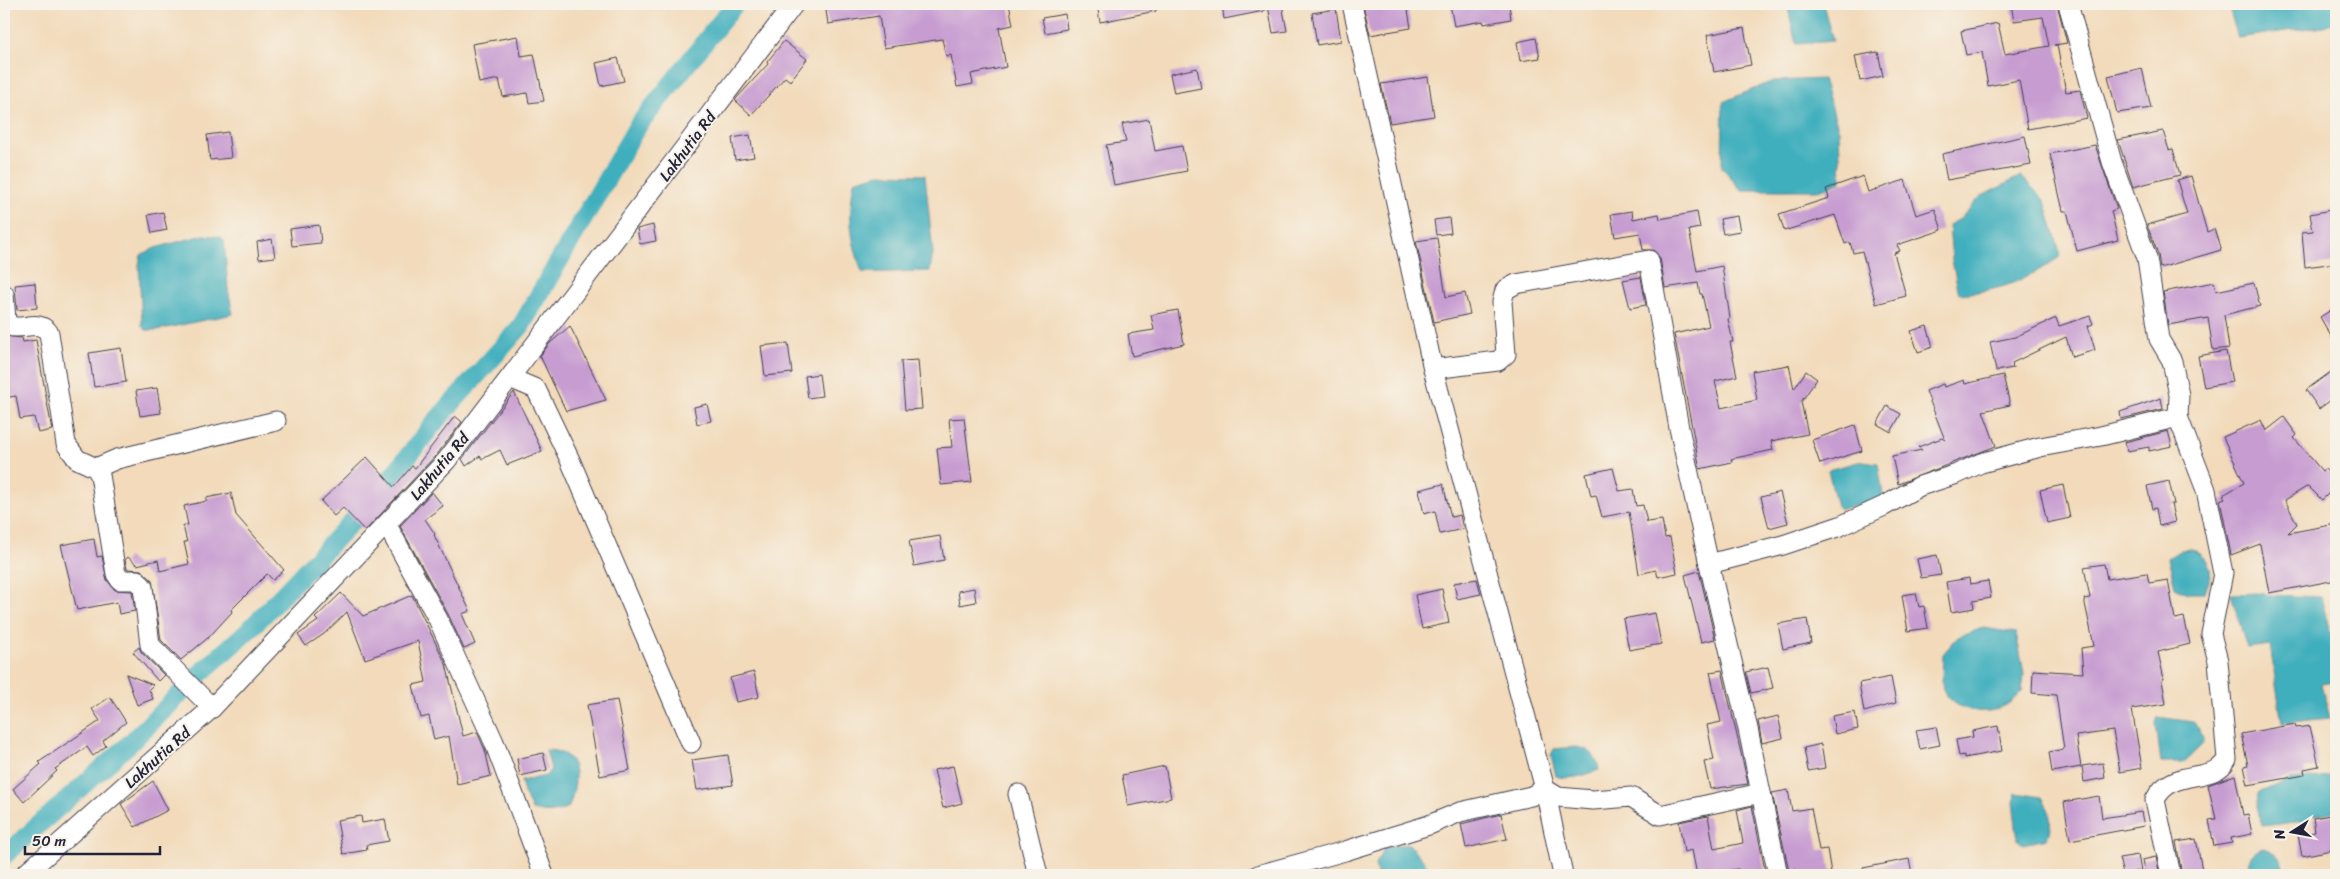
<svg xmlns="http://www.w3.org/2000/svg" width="2340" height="879" font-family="Sriracha,sans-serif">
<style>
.water{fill:#40afbd;stroke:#31687c}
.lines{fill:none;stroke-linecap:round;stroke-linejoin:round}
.canal{stroke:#40afbd;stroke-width:19}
.building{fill:#c79dd1}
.minor-casing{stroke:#413e4e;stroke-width:21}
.minor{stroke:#fff;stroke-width:19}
.labels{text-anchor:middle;stroke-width:4;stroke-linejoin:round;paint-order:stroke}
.street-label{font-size:16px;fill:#22223b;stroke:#f7f3e8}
</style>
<rect width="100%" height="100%" fill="#f7f3e8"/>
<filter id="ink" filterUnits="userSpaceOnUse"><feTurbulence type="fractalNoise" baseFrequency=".02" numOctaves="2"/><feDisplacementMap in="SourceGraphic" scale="10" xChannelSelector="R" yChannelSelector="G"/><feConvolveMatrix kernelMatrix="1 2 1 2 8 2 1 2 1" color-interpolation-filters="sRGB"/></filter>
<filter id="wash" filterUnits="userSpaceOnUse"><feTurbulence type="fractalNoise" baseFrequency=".0096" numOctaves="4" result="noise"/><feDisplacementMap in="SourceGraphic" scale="20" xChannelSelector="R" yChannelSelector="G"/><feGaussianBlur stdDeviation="1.12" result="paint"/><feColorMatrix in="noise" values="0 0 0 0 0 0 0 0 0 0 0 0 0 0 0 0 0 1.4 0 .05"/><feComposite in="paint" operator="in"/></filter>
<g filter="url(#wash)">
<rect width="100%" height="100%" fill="#f2daba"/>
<g class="water">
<path d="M1787,4H1823L1833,41L1796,44Z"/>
<path d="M2228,4H2336V24L2238,38Z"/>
<path d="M1823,79L1839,131L1841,182L1819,190H1741L1722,167L1723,102L1773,81Z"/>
<path d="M879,174L925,175L933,253L930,271C908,271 885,273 862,272C850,236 848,219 854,181Z"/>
<path d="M2021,176L2045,201L2061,256C2024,281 2005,290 1959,294L1952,260L1949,225L1960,219L1980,197Z"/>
<path d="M204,235L221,237L224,240L228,289L233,314L157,330H146L142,326L139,265L141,255L155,248Z"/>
<path d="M1862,461L1878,463L1883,495L1882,500L1840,509L1837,506L1828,470Z"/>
<path d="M2191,549C2212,557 2216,575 2203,593H2187L2175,587L2168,558L2181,550Z"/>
<path d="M2260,593L2267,595L2321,597L2336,655V682L2321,684L2330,718L2282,723L2270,645L2247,648L2231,594Z"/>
<path d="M1983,628L2016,633L2024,673L2022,691C2017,696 2011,703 2004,706C1986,717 1952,711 1943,689C1941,683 1943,662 1943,654L1958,637Z"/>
<path d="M2158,717L2194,722L2205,742L2183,763H2161L2156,723Z"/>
<path d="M1576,747C1591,749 1597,756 1599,770C1585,775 1569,781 1556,776L1551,755L1554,749Z"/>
<path d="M546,750C582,751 578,780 569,807C555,813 547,814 532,810L524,793L521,781L546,776L551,769Z"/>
<path d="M2330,776L2336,777V811L2311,816L2304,821L2262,826L2257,806L2258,793L2290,780Z"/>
<path d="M2016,793L2042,797C2051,813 2053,823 2047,839L2023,844L2018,840L2013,802Z"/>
<path d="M1409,844L1427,865L1428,875H1377L1375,864L1385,847Z"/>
<path d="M2263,848C2277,851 2281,859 2285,872L2283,875H2249C2247,861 2249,853 2263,848Z"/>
</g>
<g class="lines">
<g class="canal">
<path d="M193,680L252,627L379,493L436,421L521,326L637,127L735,4"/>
<path d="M4,856L125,748L184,690"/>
</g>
</g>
<g id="blocks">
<g class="building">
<path d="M825,4H902V9L914,7L913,4H980L981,7L1009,4L1013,25L999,28L1006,67L971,74L973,84L957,87L951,55L946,56L942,39L884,48L879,16L828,24Z"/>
<path d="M1097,4H1156V11L1100,22Z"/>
<path d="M1222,4H1264V11L1224,19Z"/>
<path d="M1282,4L1287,31L1273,33L1268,6Z"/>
<path d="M1363,4H1407L1411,28L1370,35Z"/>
<path d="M1450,4H1509L1511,19L1484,24L1483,21L1454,26Z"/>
<path d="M2011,4H2057L2067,43L2054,45H2057L2066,92L2080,90L2087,118L2028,129L2019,80L1988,86L1982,52L1966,55L1961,31L1998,23L2005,54L2049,46L2043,17L2014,21Z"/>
<path d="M1336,9L1341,41L1317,45L1312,13Z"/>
<path d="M1065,14L1067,29L1045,33L1042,18Z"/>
<path d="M1744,28L1751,65L1714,72L1707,35Z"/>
<path d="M518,36L521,56L534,54L544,101L529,103L527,93L503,97L499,79L479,83L472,44Z"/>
<path d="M1536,38L1540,58L1520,61L1517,42Z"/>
<path d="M784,41L807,59L790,81L785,77L751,115L735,100L768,64L767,62Z"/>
<path d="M1878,52L1883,76L1860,81L1855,56Z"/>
<path d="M618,58L624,81L601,86L596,63Z"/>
<path d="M1197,68L1201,88L1174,93L1170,74Z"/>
<path d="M2142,68L2151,108L2117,113L2108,76Z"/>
<path d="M1428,77L1434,116L1390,123L1381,84Z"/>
<path d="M1149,119L1155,151L1182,146L1187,171L1114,185L1106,145L1126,142L1122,124Z"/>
<path d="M2163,131L2169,150L2173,149L2180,175L2133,187L2118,140Z"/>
<path d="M228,132L231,158L210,160L207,135Z"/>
<path d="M750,135L754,157L735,160L732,138Z"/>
<path d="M2025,136L2031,165L1947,180L1942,154Z"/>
<path d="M2095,145L2117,209L2111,211L2118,240L2077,251L2067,211H2063L2050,154Z"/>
<path d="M1863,176L1868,192L1905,180L1916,215L1935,209L1942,230L1897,245L1900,251L1894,253L1906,296L1876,304L1862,251L1853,253L1850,242L1845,244L1835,215L1784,231L1779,214L1829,198L1826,189Z"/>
<path d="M2191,176L2207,232L2214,229L2221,250L2160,268L2158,254L2147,225L2187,214L2177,180Z"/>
<path d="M2336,209V263L2305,267L2302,232L2313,231L2310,214Z"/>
<path d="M1632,211L1633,219L1659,214L1660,219L1697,212L1700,228L1689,230L1697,271L1722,266L1730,318L1728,319L1733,342H1730L1737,376L1715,381L1721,408L1757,400L1752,371L1789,365L1794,389L1806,371L1817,379L1801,402L1808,434L1771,441L1773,450L1731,459L1732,462L1700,469L1674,334L1709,326L1702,294H1700L1698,283L1665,288L1660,258L1653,250H1643L1640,233L1615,237L1611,214Z"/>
<path d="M163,212L167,230L152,233L148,215Z"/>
<path d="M1737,216L1740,231L1723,234L1720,219Z"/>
<path d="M1449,218L1451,233L1436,235L1434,220Z"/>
<path d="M319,225L321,243L292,246L290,229Z"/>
<path d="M653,225L656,241L640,244L637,229Z"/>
<path d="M1437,238L1446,297L1465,293L1470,314L1434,322L1416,241Z"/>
<path d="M272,239L275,257L259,259L257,242Z"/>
<path d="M1641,277L1646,305L1630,308L1623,280Z"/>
<path d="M2214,282L2216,291L2254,283L2260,306L2224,315L2229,348L2213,350L2208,318L2168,325L2163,292Z"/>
<path d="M35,283L37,308L17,310L15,285Z"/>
<path d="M2336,307V345L2320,317Z"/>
<path d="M1178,310L1184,344L1132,356L1128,334L1154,330L1151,315Z"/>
<path d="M2090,316L2093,324L2088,326L2095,350L2072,357L2066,337L2012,363L2013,368L1996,371L1990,342L2015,337L2056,318L2059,326Z"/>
<path d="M570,326L606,400L566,411L540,356L549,344Z"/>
<path d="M1927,326L1933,347L1918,352L1911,331Z"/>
<path d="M4,336L22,338L23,342L36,340L52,430L38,433L34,417L20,419L16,396L4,398Z"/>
<path d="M788,343L792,373L765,376L761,346Z"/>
<path d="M121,348L126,382L94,387L89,353Z"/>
<path d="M2226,351L2232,382L2204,387L2198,356Z"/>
<path d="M918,360L922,409L905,410L901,361Z"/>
<path d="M2336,368V396L2319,409L2306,390Z"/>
<path d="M819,374L822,396L808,398L805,376Z"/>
<path d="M2003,375L2010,405L1983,411L1996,446L1898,484L1892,456L1922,450L1918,447L1942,438L1945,440L1926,391L1943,384L1944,387L1964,380L1965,384Z"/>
<path d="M157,388L161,413L140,416L136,391Z"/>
<path d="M514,392L542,451L507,465L500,450L482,459L480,456L466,466L462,459Z"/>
<path d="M2161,398L2163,409L2121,419L2120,412Z"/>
<path d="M707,404L711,421L697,424L694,407Z"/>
<path d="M1887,406L1901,414L1891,432L1877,424Z"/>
<path d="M455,416L462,422L438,453L365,531L343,508L334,516L321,501L367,457L394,487L412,466L415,468Z"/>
<path d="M2284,417L2297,435L2294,438L2322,471L2325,469L2336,480V486L2322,500L2308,486L2285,500L2297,524L2288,533L2336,524V580L2269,593L2260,544L2231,555L2220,500L2225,498L2223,495L2244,483L2223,437L2261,420L2266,431Z"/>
<path d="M964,418L972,482L941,485L937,448L952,447L949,419Z"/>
<path d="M1855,425L1862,451L1820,464L1812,440Z"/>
<path d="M2168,431L2172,446L2149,451V447L2127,451L2125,442Z"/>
<path d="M1613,468L1619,491L1633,489L1636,506L1643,505L1647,522L1662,520L1665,538L1670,537L1677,573L1658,577L1656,570L1639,574L1629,512L1602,517L1596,495L1591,496L1586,474Z"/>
<path d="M2169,481L2174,504H2171L2175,522L2159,526L2156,508L2152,509L2147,486Z"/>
<path d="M1443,484L1451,517L1460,515L1463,529L1440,534L1435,511L1424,514L1419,490Z"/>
<path d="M2063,485L2070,518L2047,523L2040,490Z"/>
<path d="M432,492L443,506L425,519L435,534L434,535L470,611L462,614L475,644L464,649L448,614L400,526Z"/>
<path d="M1780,492L1788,523L1769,528L1761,497Z"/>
<path d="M231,493L236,515L284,570L273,580L267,574L231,610L232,612L209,637L181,660L161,640L152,580L141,570L127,569L125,560L128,557L137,565L158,560L160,571L189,564L184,542H187L183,526L188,525L184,506L207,501L206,498Z"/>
<path d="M940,536L944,560L914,566L909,541Z"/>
<path d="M94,539L97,557L102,556L107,580L115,590L132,591L135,611L119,614L117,602L77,610L61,545Z"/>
<path d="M1937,555L1941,575L1921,578L1917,559Z"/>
<path d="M2104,564L2107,579L2147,573L2149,583L2168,580L2175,619L2184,617L2190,644L2158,652L2164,679L2162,680L2166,704L2132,709L2142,768L2120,772L2113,731L2076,736L2081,767L2052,772L2049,752L2064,749L2056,695L2032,693L2033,670L2083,673L2081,648L2094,646L2084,599L2090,598L2084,567Z"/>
<path d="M1699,571L1715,639L1701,642L1685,575Z"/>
<path d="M1969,578L1970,584L1988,581L1991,598L1973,601L1974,608L1951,612L1946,582Z"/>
<path d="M1477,579L1481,594L1457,599L1454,583Z"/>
<path d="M974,588L976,602L960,605L958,591Z"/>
<path d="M1442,589L1449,623L1422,629L1415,595Z"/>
<path d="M341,593L363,616L412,595L446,664L463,736L477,732L485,750L491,776L457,784L449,736L434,740L429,716L421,718L413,685L426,682L418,641L365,659L347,612L324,634L306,646L298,635L318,621L315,618Z"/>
<path d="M1916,593L1919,607L1924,606L1928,628L1908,631L1902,595Z"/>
<path d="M1655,613L1661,644L1629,650L1623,619Z"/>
<path d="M1807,619L1811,643L1783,649L1778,624Z"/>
<path d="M139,647L142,653L164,675L158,681L133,652Z"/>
<path d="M1768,667L1773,688L1751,693L1746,672Z"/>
<path d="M1722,670L1748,784L1710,789L1704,762L1714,760L1707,725L1721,722L1710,672Z"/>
<path d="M754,672L759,697L736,702L730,678Z"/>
<path d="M126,674L153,685L149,689L153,699L137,705Z"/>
<path d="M1891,677L1896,703L1864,712L1859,683Z"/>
<path d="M110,697L126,722L103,741L106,746L93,756L87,747L55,769L57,771L24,802L13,789L41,764L39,762L100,721L92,709Z"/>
<path d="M617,700L630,770L600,776L587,705Z"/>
<path d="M1855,712L1858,729L1835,734L1832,716Z"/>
<path d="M1778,716L1783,738L1762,743L1758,721Z"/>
<path d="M2295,724L2296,728L2310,726L2319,766L2304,769L2305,775L2248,785L2244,766L2248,765L2241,734Z"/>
<path d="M1998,726L2002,751L1964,758V755L1959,756L1956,740L1973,737L1972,731Z"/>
<path d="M1936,727L1940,745L1920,749L1916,730Z"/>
<path d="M1821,744L1825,768L1808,771L1804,748Z"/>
<path d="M543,753L547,770L520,776L517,759Z"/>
<path d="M728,755L733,785L697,790L692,760Z"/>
<path d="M2103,763L2105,778L2084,782L2082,766Z"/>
<path d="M953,766L962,803L943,808L934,770Z"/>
<path d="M1165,766L1171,798L1128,806L1122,775Z"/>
<path d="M2235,775L2243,815L2248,814L2252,834L2231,838L2232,843L2214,846L2209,820L2216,819L2208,785Z"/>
<path d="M153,781L168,810L135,827L121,804Z"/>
<path d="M1788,790L1792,811L1811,808L1819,850L1827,849L1831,873L1797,875L1796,869L1789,871L1772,793Z"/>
<path d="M2099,796L2102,818L2141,812L2144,826L2070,840L2064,802Z"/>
<path d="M1752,806L1766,875H1744L1743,871H1739L1738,869L1697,875L1692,850L1684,852L1679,822L1708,816L1714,849L1743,843L1737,810Z"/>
<path d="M1501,814L1507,839L1466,848L1461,824Z"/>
<path d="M2336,814V849L2302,856L2298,835L2315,832L2313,818Z"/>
<path d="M361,816L362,823L385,819L389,841L366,845L367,850L343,854L337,820Z"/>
<path d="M2196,839L2203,875H2182L2176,842Z"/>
<path d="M2138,855L2141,871L2123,874L2119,858Z"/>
<path d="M2156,857L2160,875H2145L2142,860Z"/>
<path d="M1909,859L1912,875H1864L1863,868Z"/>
</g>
</g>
</g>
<g filter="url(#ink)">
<use href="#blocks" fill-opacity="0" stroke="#413e4e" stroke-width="1"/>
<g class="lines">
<g class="minor-casing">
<g id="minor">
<path d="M1352,4L1433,369L1498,361L1506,354L1502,302L1505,290L1516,284L1649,260L1679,428L1709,564L1783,545L1840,526L1884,506L1920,486L1957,474L1981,463L2040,447L2101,436L2178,417L2179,395L2172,361L2159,339L2147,258L2112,162L2068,4"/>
<path d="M4,294L6,320L9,326C23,331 39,318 49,333L66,444L77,459L96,468L100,475L116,574L120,580H137L143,587L150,645L212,708"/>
<path d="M1433,369L1545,789L1558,797L1593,800L1631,797L1660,815L1761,793L1748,729L1709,564"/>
<path d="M510,378L536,389L570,460L691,743"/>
<path d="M96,468L117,459L276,421"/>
<path d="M387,525L438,619L494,742L544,875"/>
<path d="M1761,793L1778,875"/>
<path d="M1018,794L1038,875"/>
<path d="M24,875L212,708L447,460L794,4"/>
<path d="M1258,875L1345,851L1429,825L1460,812L1531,796L1545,789L1563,875"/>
<path d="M2171,875L2155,800C2171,766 2214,785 2227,759L2218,661L2211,634L2223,573L2206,490L2178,417"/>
</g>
</g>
<use href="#minor" class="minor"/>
</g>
</g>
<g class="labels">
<g class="street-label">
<text transform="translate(687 146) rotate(-53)" y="6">Lakhutia Rd</text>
<text transform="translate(439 466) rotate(-50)" y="6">Lakhutia Rd</text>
<text transform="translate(157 757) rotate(-42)" y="6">Lakhutia Rd</text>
</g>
</g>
<rect width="2340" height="879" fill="none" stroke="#f7f3e8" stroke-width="20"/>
<g transform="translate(2292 832) rotate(259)" stroke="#f7f3e8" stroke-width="4" paint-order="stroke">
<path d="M0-4L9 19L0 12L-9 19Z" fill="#22223b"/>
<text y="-8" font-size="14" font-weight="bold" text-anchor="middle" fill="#22223b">N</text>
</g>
<path d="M25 846v8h135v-8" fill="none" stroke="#22223b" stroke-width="2.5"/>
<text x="32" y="846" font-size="15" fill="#22223b" stroke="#f7f3e8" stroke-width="4" paint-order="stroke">50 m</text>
</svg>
